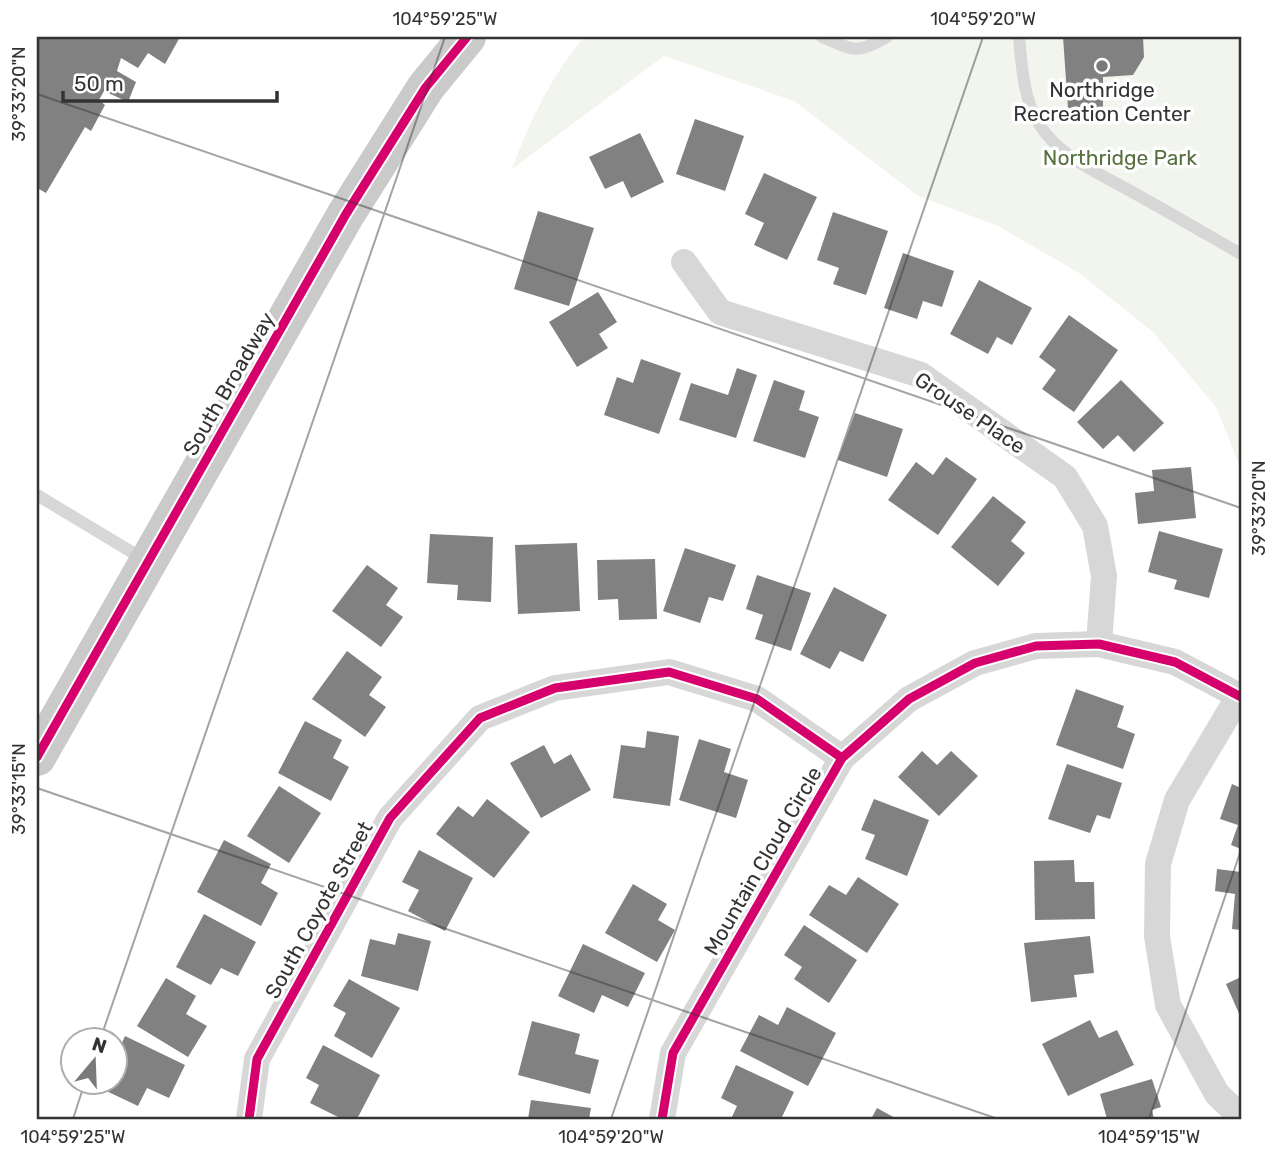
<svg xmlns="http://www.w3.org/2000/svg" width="1278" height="1156" font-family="Rubik,sans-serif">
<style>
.green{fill:#f1f5ed}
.building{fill:#818181}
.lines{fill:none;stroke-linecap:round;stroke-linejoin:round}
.lane{stroke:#d7d7d7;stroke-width:12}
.street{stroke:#d7d7d7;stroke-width:26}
.primary{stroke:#cacaca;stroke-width:38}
.cycleway-casing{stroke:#fff;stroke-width:13}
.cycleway{stroke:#d6006c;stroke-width:9}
.ticks{fill:none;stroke:#333;stroke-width:2;stroke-opacity:0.45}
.poi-dot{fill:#7a7a7a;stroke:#fff;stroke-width:2.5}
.labels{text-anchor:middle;stroke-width:7;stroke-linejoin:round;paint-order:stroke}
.poi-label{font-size:21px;fill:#333;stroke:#fff}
.park-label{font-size:21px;fill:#56703f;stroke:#fff}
.street-label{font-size:21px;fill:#333;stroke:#fff}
.neatline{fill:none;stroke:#333;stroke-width:2.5}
.ticks-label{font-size:18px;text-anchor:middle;fill:#333}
</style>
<rect width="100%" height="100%" fill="#fff"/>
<path class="green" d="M584,37H1241V469L1216,407L1153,332L1079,273L998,226L918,196L794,101L664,56L512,169C530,120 551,77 584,37Z"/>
<g class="building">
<path d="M37,37H180L165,64L148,53L138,68L121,58L117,71L136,82L128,102L104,91L99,100L105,105L91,131L85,127L46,193L37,188Z"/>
<path d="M1063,37H1143L1144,57L1133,75L1103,77V108H1068Z"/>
<path d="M695,119L744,136L725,191L676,174Z"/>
<path d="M640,133L664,182L631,198L623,181L605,189L589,157Z"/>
<path d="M764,173L817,197L787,260L754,245L764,223L745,214Z"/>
<path d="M538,211L594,228L569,306L514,289Z"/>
<path d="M833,212L888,231L866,295L833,284L839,268L817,260Z"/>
<path d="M903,253L954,271L942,307L923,301L917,319L884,308Z"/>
<path d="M979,280L1032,308L1012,345L997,337L988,354L950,334Z"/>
<path d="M598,292L617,322L599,334L608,348L577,367L549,322Z"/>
<path d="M1069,315L1118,350L1074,412L1042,389L1056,370L1039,357Z"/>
<path d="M641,359L681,373L659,434L604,415L617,377L633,383Z"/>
<path d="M737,368L757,375L736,438L679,420L691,383L728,395Z"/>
<path d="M774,380L805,391L799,410L819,417L805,458L753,441Z"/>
<path d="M1121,380L1164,423L1134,452L1118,435L1103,449L1077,422Z"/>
<path d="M855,413L903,429L887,477L838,460Z"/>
<path d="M946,457L977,479L938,535L888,500L916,462L933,475Z"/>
<path d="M1191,467L1196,518L1138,524L1135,493L1154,491L1152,470Z"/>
<path d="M993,496L1026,522L1011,541L1025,553L998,586L951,547Z"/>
<path d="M1159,531L1223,549L1209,598L1174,589L1177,580L1148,572Z"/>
<path d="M430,534L493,537L491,602L457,600L458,585L427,583Z"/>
<path d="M577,543L580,611L518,614L515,545Z"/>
<path d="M685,548L736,565L723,601L709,597L700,623L663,611Z"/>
<path d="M655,559L657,619L619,620L618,599L598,600L597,560Z"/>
<path d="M367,565L398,588L386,605L403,617L381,647L332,611Z"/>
<path d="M757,575L811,593L791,651L755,639L763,615L746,609Z"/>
<path d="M834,587L887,615L863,662L840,651L830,669L800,654Z"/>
<path d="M347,651L382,677L369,695L386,707L365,737L312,699Z"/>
<path d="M1076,689L1124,706L1117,727L1135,734L1123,769L1056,745Z"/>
<path d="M305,721L342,740L333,758L349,767L331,801L278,773Z"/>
<path d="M647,731L679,736L670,806L613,798L621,745L645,748Z"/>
<path d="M699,739L731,749L724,772L748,780L736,818L679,800Z"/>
<path d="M544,745L554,764L571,754L591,790L541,818L510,763Z"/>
<path d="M922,751L937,765L951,751L978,776L939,816L898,777Z"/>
<path d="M1067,764L1122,783L1110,819L1097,815L1090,833L1048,819Z"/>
<path d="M1232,784L1241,788V849L1231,845L1238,825L1220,819Z"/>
<path d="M279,786L321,813L289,863L247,836Z"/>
<path d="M487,799L530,832L494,878L436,834L458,806L473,817Z"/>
<path d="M874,799L929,820L907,876L865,859L875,835L861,830Z"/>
<path d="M224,840L271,864L261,883L278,893L261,926L197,892Z"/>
<path d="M419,850L473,878L445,931L408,911L419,890L402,882Z"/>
<path d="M1074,860L1075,882H1094L1095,919L1035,920L1034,861Z"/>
<path d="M1217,869L1241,872V930L1232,929L1235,894L1215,891Z"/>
<path d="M858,877L899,904L867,953L809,915L829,885L846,895Z"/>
<path d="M633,884L667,904L658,920L675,930L657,962L605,933Z"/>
<path d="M204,914L256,942L238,976L221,968L211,985L176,967Z"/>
<path d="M804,925L857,960L829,1003L794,979L802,967L784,955Z"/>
<path d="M398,933L431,941L418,991L361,976L370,939L395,945Z"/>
<path d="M1090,936L1094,973L1074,975L1077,997L1031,1002L1024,943Z"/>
<path d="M583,944L645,973L628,1007L602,995L594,1013L558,996Z"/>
<path d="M1241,977V1018L1226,984Z"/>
<path d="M166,978L196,996L186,1014L207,1026L188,1057L137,1026Z"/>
<path d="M349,979L400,1008L372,1058L334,1036L346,1013L333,1006Z"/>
<path d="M787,1007L836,1033L808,1086L740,1051L759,1015L778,1025Z"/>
<path d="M1090,1020L1099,1038L1117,1030L1134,1065L1068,1096L1042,1044Z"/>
<path d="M532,1021L580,1034L575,1054L599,1060L590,1094L518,1075Z"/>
<path d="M125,1036L185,1065L169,1098L147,1088L138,1106L100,1088L103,1082H116V1056Z"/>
<path d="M323,1045L380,1075L357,1119H342L310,1103L319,1085L306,1078Z"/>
<path d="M736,1065L794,1092L781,1119H731L737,1106L721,1098Z"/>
<path d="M1152,1079L1161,1107L1152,1110L1154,1119H1107L1100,1094Z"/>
<path d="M531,1100L591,1108L589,1119H528Z"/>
<path d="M877,1108L897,1119H871Z"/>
</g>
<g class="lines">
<g class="lane">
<path d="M822,37C854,50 855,55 887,37"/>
<path d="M1019,37C1022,68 1023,97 1039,124C1059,157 1102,175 1134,193C1170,213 1206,234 1241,254"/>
<path d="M37,495L145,560"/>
</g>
<g class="street">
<path d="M684,262L720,312L921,375L1065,477L1095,526L1104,576L1099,644"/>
<path d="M1239,696L1177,800L1158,864L1157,936L1168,1005L1217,1094L1241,1117"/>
<path d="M249,1119L257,1059L390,818L480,718L555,688L669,672L757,699L842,758"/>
<path d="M662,1119L673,1053L842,758L909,699L975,663L1036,646L1099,644L1175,662L1241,697"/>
</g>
<path class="primary" d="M37,757L346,214L426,87L467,37"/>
<g class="cycleway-casing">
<g id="cycleway">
<path d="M37,757L346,214L426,87L467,37"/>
<path d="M249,1119L257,1059L390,818L480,718L555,688L669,672L757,699L842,758"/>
<path d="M662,1119L673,1053L842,758L909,699L975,663L1036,646L1099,644L1175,662L1241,697"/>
</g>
</g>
<use href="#cycleway" class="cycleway"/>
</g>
<path class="ticks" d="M37,94L1241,508M37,788L998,1119M100,1040L445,37M73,1119L85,1082M611,1119L983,37M1149,1119L1241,850"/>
<circle class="poi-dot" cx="1102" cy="66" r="7"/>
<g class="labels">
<g class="poi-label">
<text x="1102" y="97">Northridge<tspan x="1102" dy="24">Recreation Center</tspan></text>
</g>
<g class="park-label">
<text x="1120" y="165">Northridge Park</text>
</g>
<g class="street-label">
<text transform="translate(229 384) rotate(-60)" y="7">South Broadway</text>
<text transform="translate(970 413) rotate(34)" y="7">Grouse Place</text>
<text transform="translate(763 861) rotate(-60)" y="7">Mountain Cloud Circle</text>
<text transform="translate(319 910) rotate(-61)" y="7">South Coyote Street</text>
</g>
</g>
<rect width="1278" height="1156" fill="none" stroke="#ffffff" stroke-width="77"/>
<g transform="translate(94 1061) rotate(19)"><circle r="33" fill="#ffffff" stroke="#adadad" stroke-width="2"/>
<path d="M0-5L12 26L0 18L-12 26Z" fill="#7a7a7a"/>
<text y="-10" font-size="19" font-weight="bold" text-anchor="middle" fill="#333333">N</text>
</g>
<path d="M63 91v10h214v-10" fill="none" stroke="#333333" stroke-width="3.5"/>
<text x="74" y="91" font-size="21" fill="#333333" stroke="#ffffff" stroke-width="5" paint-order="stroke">50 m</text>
<rect x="38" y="38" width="1202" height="1080" class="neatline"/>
<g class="ticks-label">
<text x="445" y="25">104°59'25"W</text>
<text x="983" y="25">104°59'20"W</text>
<text transform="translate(19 94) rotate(-90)" y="6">39°33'20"N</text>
<text transform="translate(1259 508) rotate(-90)" y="6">39°33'20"N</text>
<text transform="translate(19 789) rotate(-90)" y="6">39°33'15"N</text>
<text x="73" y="1143">104°59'25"W</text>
<text x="611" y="1143">104°59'20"W</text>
<text x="1149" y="1143">104°59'15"W</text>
</g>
</svg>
